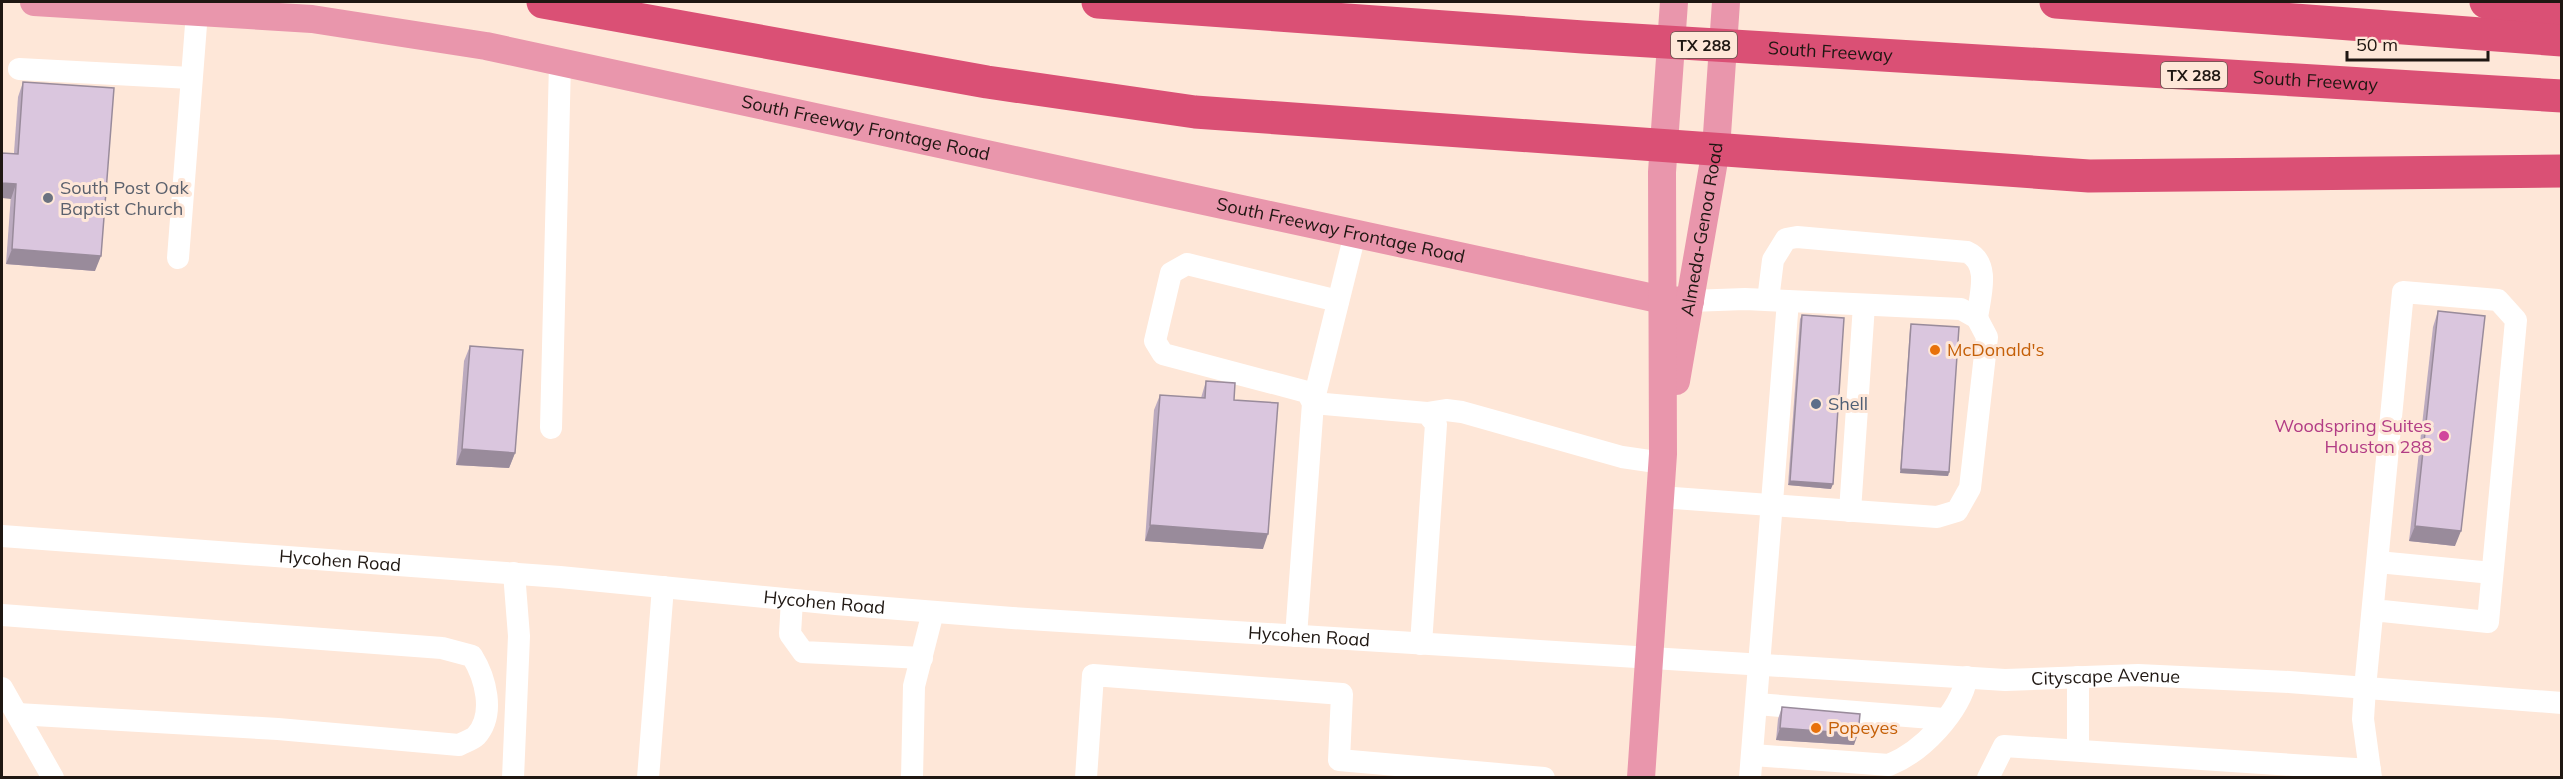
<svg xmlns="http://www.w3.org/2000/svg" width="2563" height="779" font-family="Mulish,sans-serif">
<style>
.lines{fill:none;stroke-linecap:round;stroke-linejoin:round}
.minor{stroke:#fff;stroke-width:22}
.major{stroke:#e996ac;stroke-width:28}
.highway{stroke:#da5075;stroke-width:33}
.wall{fill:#bbaabf}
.shaded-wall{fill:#998b9b}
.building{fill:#dac6de;stroke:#998b9b;stroke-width:1.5}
.worship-dot{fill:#6b7280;stroke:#fee7d8;stroke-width:2}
.food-dot{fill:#e8710a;stroke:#fee7d8;stroke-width:2}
.service-dot{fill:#5c6f8a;stroke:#fee7d8;stroke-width:2}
.hotel-dot{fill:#d1479c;stroke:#fee7d8;stroke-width:2}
.labels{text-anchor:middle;stroke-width:6;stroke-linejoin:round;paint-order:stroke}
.shield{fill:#fee7d8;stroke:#62554d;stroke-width:1.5}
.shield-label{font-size:16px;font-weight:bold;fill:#1f1712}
.street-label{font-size:18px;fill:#1f1712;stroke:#fee7d8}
.worship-label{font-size:18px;fill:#5b616d;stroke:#fee7d8;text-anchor:start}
.food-label{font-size:18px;fill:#c56008;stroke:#fee7d8;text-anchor:start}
.service-label{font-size:18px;fill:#4e5e75;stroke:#fee7d8;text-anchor:start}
.hotel-label{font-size:18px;fill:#b23c85;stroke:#fee7d8;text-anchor:end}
</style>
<rect width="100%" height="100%" fill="#fee7d8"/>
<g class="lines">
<g class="minor">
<path d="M19,69L191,78"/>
<path d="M178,258L197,12"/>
<path d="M1768,300L1773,260L1786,239L1797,237L1967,252C1991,263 1980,296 1977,318"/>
<path d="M1338,301L1187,264L1171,273L1155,341L1163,354L1307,392L1313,403L1427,413L1436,424L1421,644"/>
<path d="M1427,413L1446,410L1462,412L1622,457L1663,463"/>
<path d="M551,428L560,63"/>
<path d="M1660,497L1937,517L1957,511L1970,488L1987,337L1977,318L1961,309L1745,299L1690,301"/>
<path d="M1850,511L1864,305"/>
<path id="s1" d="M2,536L560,577L836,604L1012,618L2005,680L2138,675L2289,682L2562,703"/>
<path d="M2378,562L2492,573"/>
<path d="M792,600L790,634L803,652L922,658"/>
<path d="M2,615L442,648L472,656C485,677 496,714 476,736C472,740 464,742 459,745L278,729L17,714"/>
<path d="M1296,636L1313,403L1355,234"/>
<path d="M2078,677V750"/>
<path d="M2,688L53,778"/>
<path d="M1757,704L1944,719"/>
<path d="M1753,755L1889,765C1922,752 1960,712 1967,677"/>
<path d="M513,778L519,636L514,573"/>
<path d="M648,778L663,587"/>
<path d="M912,778L914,686L933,612"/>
<path d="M1086,778L1093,675L1342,694L1339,760L1544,778"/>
<path d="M1750,778L1788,301"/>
<path d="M1988,778L2004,746L2370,770"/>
<path d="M2371,778L2363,719L2365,688L2403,292L2498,300L2516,320L2488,622L2373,610"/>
</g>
<g class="major">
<path id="s2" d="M34,2L312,19L486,46L1663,300L1690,301"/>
<path id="s3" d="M1676,381L1716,149L1726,2"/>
<path d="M1641,778L1663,454L1662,172L1674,2"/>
</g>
<g class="highway">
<path d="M543,2L987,82L1195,112L2089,176L2562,171"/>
<path id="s4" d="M1098,2L1583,37L2562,96"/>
<path d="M2056,2L2562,40"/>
<path d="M2486,2L2562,8"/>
</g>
</g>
<g class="wall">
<path d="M23,82L95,271L6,264L18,97Z"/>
<path d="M2438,311L2455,546L2409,541L2433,327Z"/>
<path d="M1802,315L1831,489L1788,485L1800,319Z"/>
<path d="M1911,324L1949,472L1948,476L1900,473L1910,328Z"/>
<path d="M470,346L515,453L509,468L456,465L464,361Z"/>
<path d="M1206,381L1234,400L1263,549L1145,541L1154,410L1160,395L1201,398Z"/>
<path d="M1782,707L1854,745L1776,740L1778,719Z"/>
</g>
<g class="shaded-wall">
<path d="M2,183L16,184L11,199L2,198Z"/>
<path d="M12,249L101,256L95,271L6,264Z"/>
<path d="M462,449L515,453L509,468L456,465Z"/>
<path d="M1901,469L1949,472L1948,476L1900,473Z"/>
<path d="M1790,481L1833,484L1831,489L1788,485Z"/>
<path d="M1150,525L1268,534L1263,549L1145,541Z"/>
<path d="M2415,526L2461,531L2455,546L2409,541Z"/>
<path d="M1780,728L1858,734L1854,745L1776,740Z"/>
</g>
<g class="building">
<path d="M23,82L114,88L101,256L12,249L16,184L2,183V153L18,154Z"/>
<path d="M2438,311L2485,316L2461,531L2415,526Z"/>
<path d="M1802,315L1844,318L1833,484L1790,481Z"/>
<path d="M1911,324L1959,327L1949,472L1901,469Z"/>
<path d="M470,346L523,350L515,453L462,449Z"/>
<path d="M1206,381L1235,383L1234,400L1278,403L1268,534L1150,525L1160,395L1205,398Z"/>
<path d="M1782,707L1860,714L1858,734L1780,728Z"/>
</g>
<circle class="worship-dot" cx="48" cy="198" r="6"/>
<g class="food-dot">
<circle cx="1935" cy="350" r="6"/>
<circle cx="1816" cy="728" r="6"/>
</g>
<circle class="service-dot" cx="1816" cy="404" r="6"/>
<circle class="hotel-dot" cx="2444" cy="436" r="6"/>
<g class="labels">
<g class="shield">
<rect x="1671" y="32" width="66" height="26" rx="4.5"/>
<rect x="2161" y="62" width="66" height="26" rx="4.5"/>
</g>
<g class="shield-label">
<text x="1704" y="51">TX 288</text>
<text x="2194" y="81">TX 288</text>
</g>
<g class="street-label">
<text dy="6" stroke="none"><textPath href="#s4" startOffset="734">South Freeway</textPath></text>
<text dy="6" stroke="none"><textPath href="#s4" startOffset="1220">South Freeway</textPath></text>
<text dy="6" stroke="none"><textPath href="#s2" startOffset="843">South Freeway Frontage Road</textPath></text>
<text dy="6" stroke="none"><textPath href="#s3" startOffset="154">Almeda-Genoa Road</textPath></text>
<text dy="6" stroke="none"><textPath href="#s2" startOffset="1329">South Freeway Frontage Road</textPath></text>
<text dy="6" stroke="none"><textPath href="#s1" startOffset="339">Hycohen Road</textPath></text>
<text dy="6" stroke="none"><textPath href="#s1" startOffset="825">Hycohen Road</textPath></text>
<text dy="6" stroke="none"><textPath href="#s1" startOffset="1311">Hycohen Road</textPath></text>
<text dy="6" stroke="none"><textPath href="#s1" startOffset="2109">Cityscape Avenue</textPath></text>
</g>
<g class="worship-label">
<text x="60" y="194">South Post Oak<tspan x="60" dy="21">Baptist Church</tspan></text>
</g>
<g class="food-label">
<text x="1947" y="356">McDonald's</text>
<text x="1828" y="734">Popeyes</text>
</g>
<g class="service-label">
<text x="1828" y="410">Shell</text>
</g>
<g class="hotel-label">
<text x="2432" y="432">Woodspring Suites<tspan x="2432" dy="21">Houston 288</tspan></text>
</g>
</g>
<rect width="2563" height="779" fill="none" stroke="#1f1712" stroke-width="6"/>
<path d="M2347 51v9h141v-9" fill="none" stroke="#1f1712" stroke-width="3"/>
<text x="2356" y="51" font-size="18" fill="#1f1712" stroke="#fee7d8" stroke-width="4.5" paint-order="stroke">50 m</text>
</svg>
